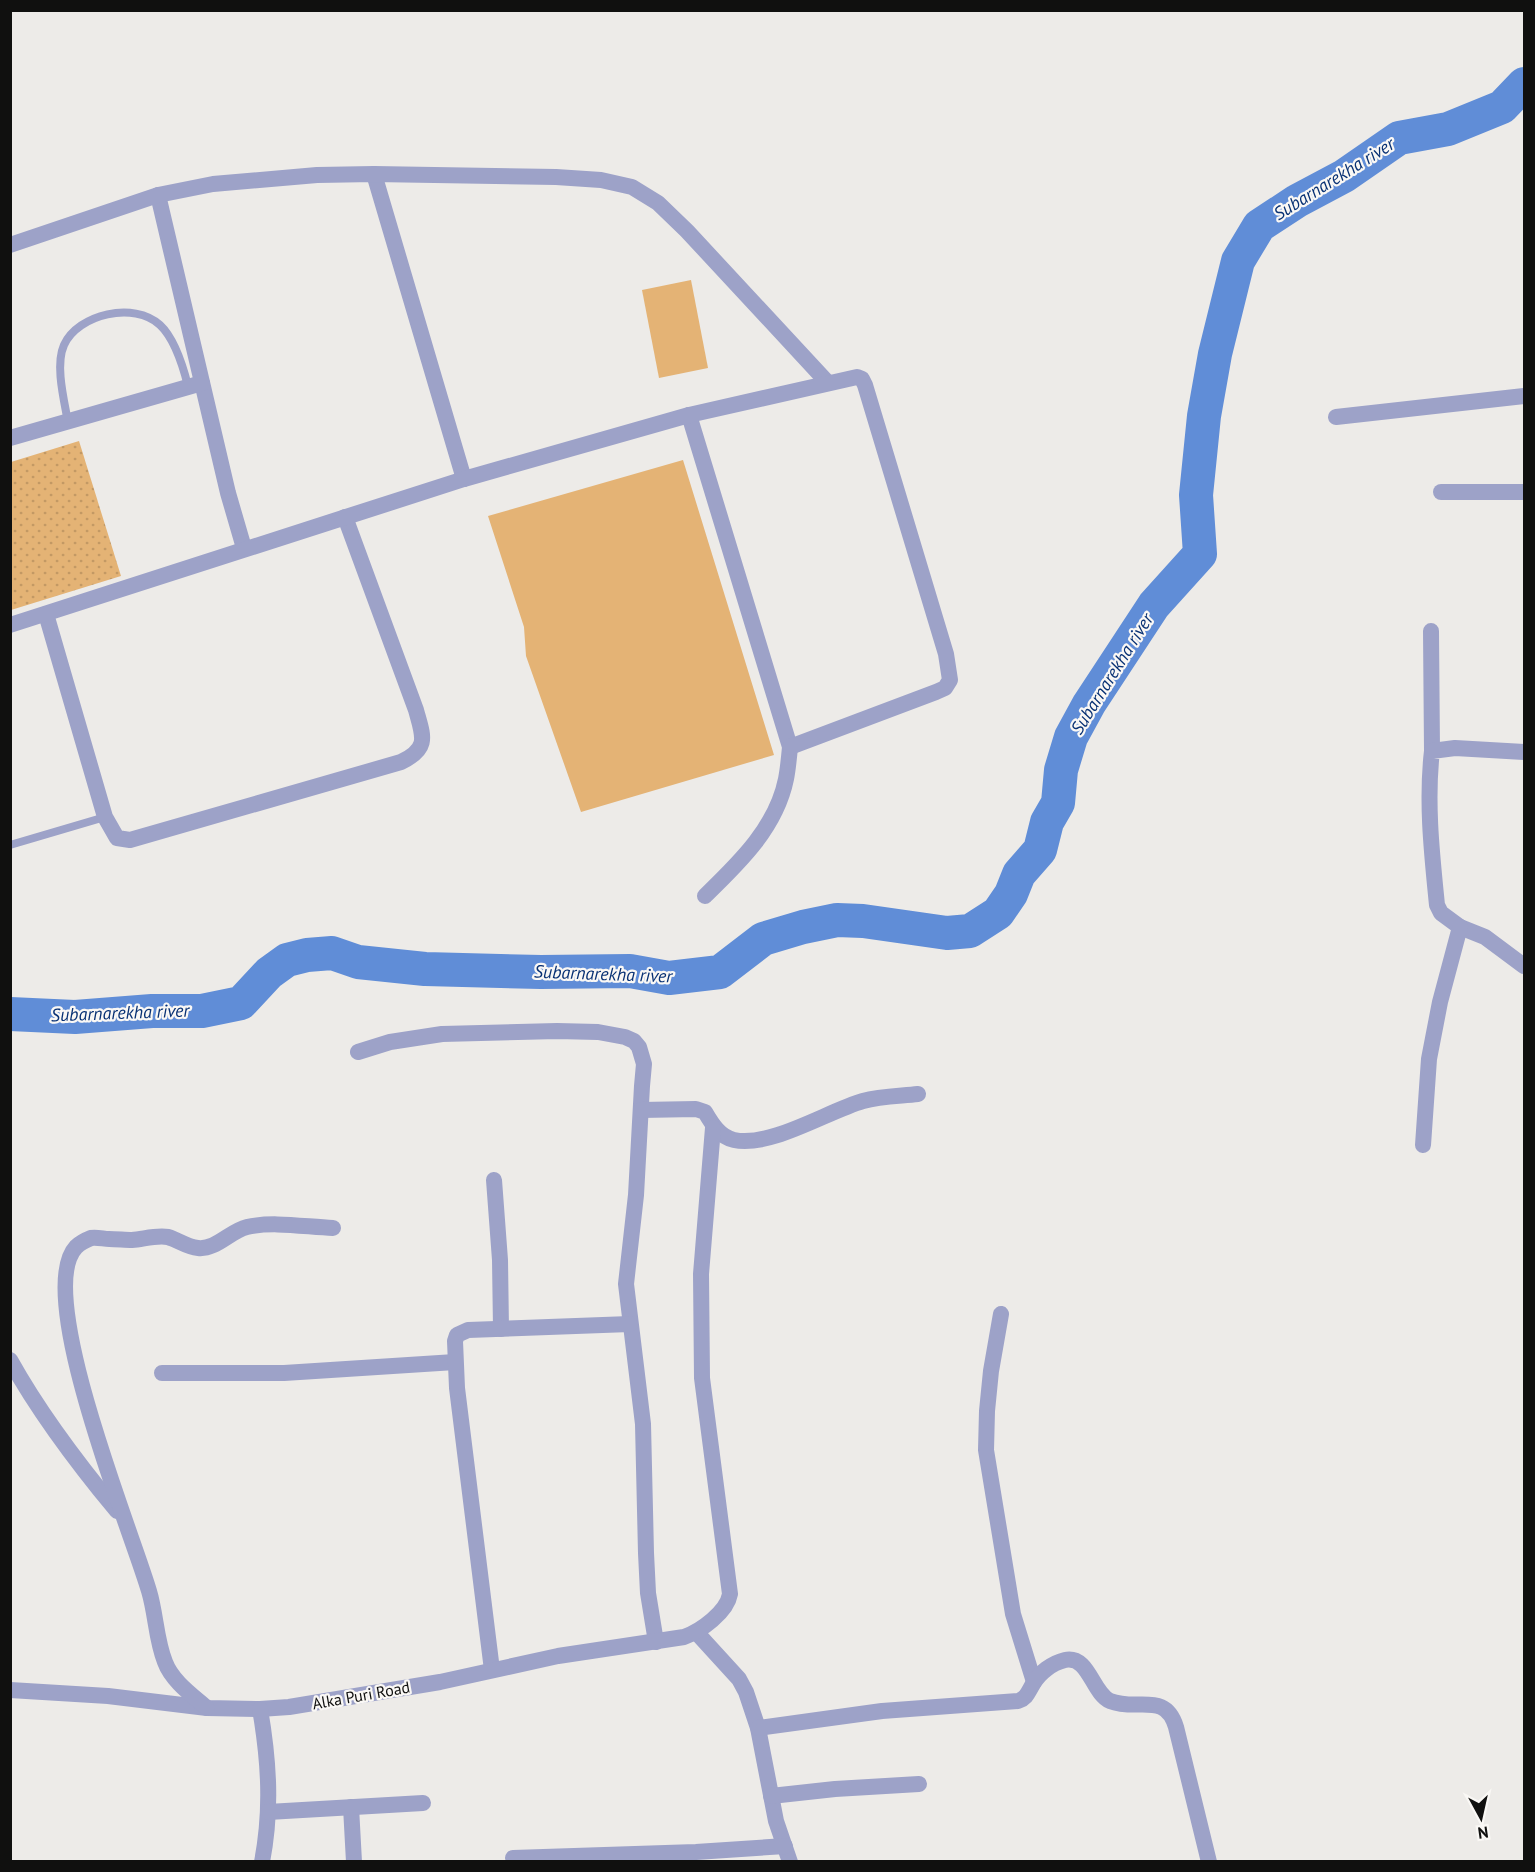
<svg xmlns="http://www.w3.org/2000/svg" width="1535" height="1872" font-family="'PT Sans',sans-serif">
<style>
.park{fill:url(#park-dots)}
.pitch{fill:#e4b375}
.lines{fill:none;stroke-linecap:round;stroke-linejoin:round}
.river{stroke:#608dd7;stroke-width:34}
.service{stroke:#9da2c8;stroke-width:8}
.minor{stroke:#9da2c8;stroke-width:16}
.labels{text-anchor:middle;stroke-width:4.5;stroke-linejoin:round;paint-order:stroke}
.street-label{font-size:16px;fill:#10100f;stroke:#faf8f5}
.water-label{font-size:18px;font-style:italic;fill:#083174;stroke:#faf8f5}
</style>
<defs>
<pattern id="park-dots" width="8" height="8" patternUnits="userSpaceOnUse" patternTransform="scale(1.5)"><rect width="8" height="8" fill="#e4b375"/><path d="M2 2h.1M6 6h.1" fill="none" stroke="#c39964" stroke-width="1.8" stroke-linecap="round"/></pattern>
</defs>
<rect width="100%" height="100%" fill="#edebe8"/>
<path class="park" d="M79,441L121,576L11,610V462Z"/>
<g class="pitch">
<path d="M691,280L708,368L659,378L642,290Z"/>
<path d="M683,460L774,755L581,812L526,656L524,627L488,516Z"/>
</g>
<g class="lines">
<path class="river" d="M10,1014L75,1017L152,1011H202L241,1003L269,973L287,960L307,955L332,953L358,962L425,969L541,972L630,971L669,978L720,972L763,939L803,927L837,920L863,921L947,933L970,931L998,913L1011,894L1019,874L1040,850L1047,822L1058,803L1061,770L1071,737L1089,704L1154,605L1200,554L1196,495L1204,416L1215,354L1238,261L1259,226L1297,201L1344,176L1399,138L1448,129L1502,107L1524,84"/>
<g class="service">
<path d="M68,422C64,400 55,365 64,345C78,314 134,301 160,325C175,339 183,366 188,386"/>
<path d="M10,845L105,817"/>
</g>
<g class="minor">
<path d="M374,174L464,479"/>
<path d="M158,195L228,493L244,548"/>
<path d="M10,245L158,195L213,184L317,175L374,174L556,177L601,180L632,187L658,203L687,231L828,383"/>
<path d="M689,415L790,747C789,758 788,769 786,779C776,828 739,863 705,896"/>
<path d="M1336,417L1524,396"/>
<path d="M10,438L202,383"/>
<path d="M1441,492H1524"/>
<path d="M46,614L105,817L117,838L130,840L401,762C430,748 423,736 416,710L345,517"/>
<path d="M10,625L464,479L689,415L857,377L862,379L865,385L946,654L950,680L945,688L936,692L790,747"/>
<path d="M1431,631L1432,751"/>
<path d="M1460,927L1485,937L1524,966"/>
<path d="M358,1052L390,1042L442,1034L557,1031L598,1032L625,1037L634,1041L639,1047L644,1064L642,1086L636,1195L626,1284L643,1424L646,1553L648,1593L656,1642"/>
<path d="M641,1110L696,1109L705,1112C712,1124 720,1137 734,1140C770,1148 828,1111 863,1101C880,1096 900,1096 918,1094"/>
<path d="M1423,1145L1429,1059L1440,1002L1460,927L1441,913L1437,905C1432,855 1426,802 1432,751L1455,748L1524,752"/>
<path d="M494,1180L500,1260L501,1329"/>
<path d="M1001,1314L991,1371L987,1411L986,1450L1013,1614L1034,1682"/>
<path d="M10,1360C40,1414 78,1464 117,1511"/>
<path d="M162,1373H284L455,1362"/>
<path d="M697,1633L739,1679L746,1692L758,1728L776,1821L790,1862"/>
<path d="M492,1670L457,1388L455,1341L457,1335L468,1330L630,1324"/>
<path d="M10,1690L108,1696L207,1708L260,1709L289,1707L440,1682L558,1656L684,1637C701,1631 727,1612 730,1594L702,1378L701,1274L713,1128"/>
<path d="M207,1708C192,1695 172,1681 165,1662C156,1640 156,1614 149,1591C132,1532 33,1293 76,1247C80,1243 86,1240 91,1238C97,1237 104,1239 109,1239C117,1239 125,1240 132,1240C144,1239 156,1235 168,1237C178,1240 187,1247 198,1248C216,1250 230,1231 247,1227C274,1221 306,1227 333,1228"/>
<path d="M260,1709C269,1761 272,1810 262,1862"/>
<path d="M758,1728L882,1711L1018,1701C1027,1698 1028,1692 1033,1684C1039,1673 1052,1663 1065,1660C1089,1655 1092,1693 1110,1701C1138,1712 1165,1691 1176,1727L1209,1862"/>
<path d="M771,1796L835,1789L919,1784"/>
<path d="M351,1807L354,1862"/>
<path d="M268,1812L423,1803"/>
<path d="M513,1858L696,1852L785,1846"/>
</g>
</g>
<g class="labels">
<g class="street-label">
<text transform="translate(361 1695) rotate(-10)" y="6">Alka Puri Road</text>
</g>
<g class="water-label">
<text transform="translate(1334 179) rotate(-32)" y="6">Subarnarekha river</text>
<text transform="translate(1112 674) rotate(-58)" y="6">Subarnarekha river</text>
<text transform="translate(603 974) rotate(2)" y="6">Subarnarekha river</text>
<text transform="translate(120 1013) rotate(-2)" y="6">Subarnarekha river</text>
</g>
</g>
<rect width="1535" height="1872" fill="none" stroke="#10100f" stroke-width="24"/>
<g transform="translate(1481 1818) rotate(172)" stroke="#faf8f5" stroke-width="4.5" paint-order="stroke">
<path d="M0-4.5L10 22L0 15L-10 22Z" fill="#10100f"/>
<text y="-9" font-size="16" font-weight="bold" text-anchor="middle" fill="#10100f">N</text>
</g>
</svg>
